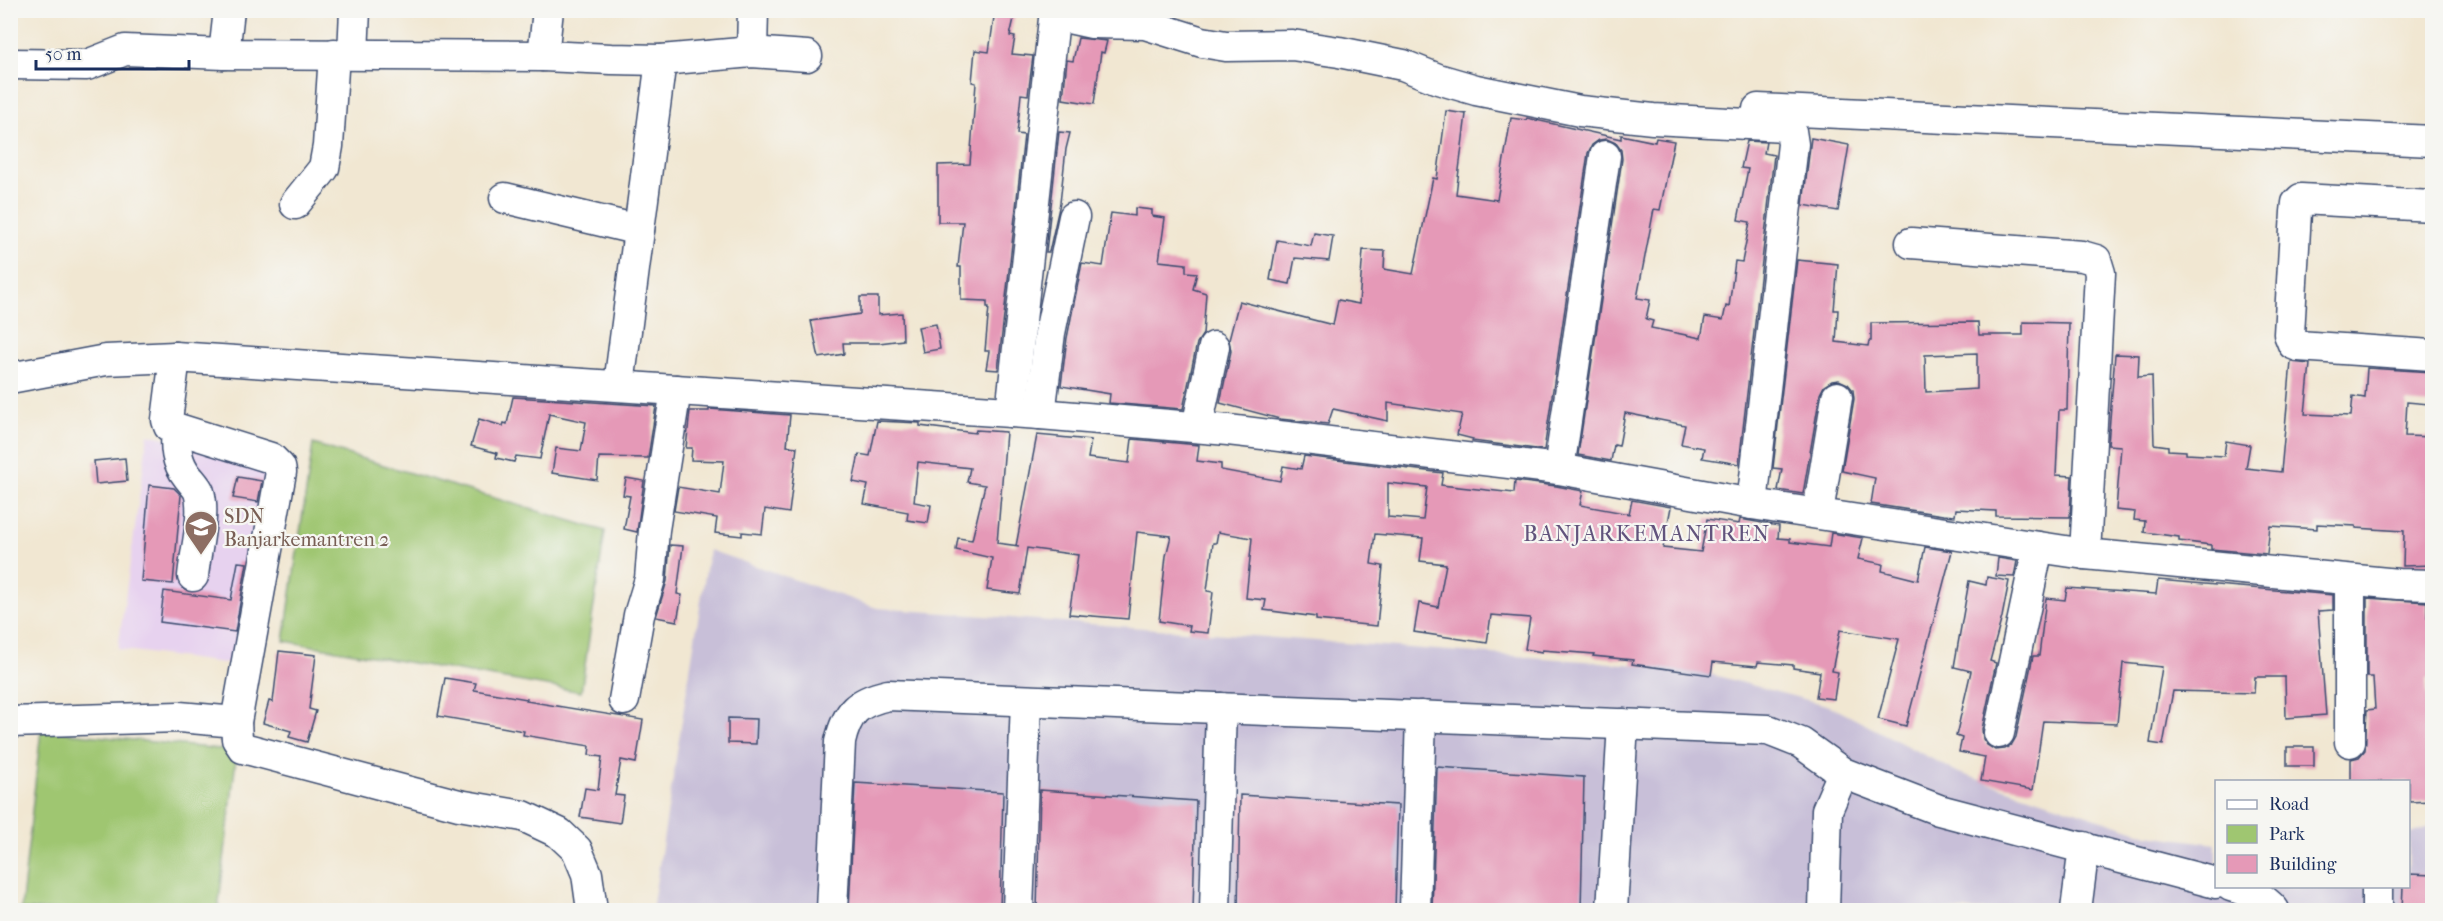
<svg xmlns="http://www.w3.org/2000/svg" width="2443" height="921" font-family="'IM FELL French Canon',serif">
<style>
.built{fill:#e7d2ef}
.industrial{fill:#c8bfd8}
.green{fill:#9fc671;stroke:#5d7a68;stroke-width:1.5}
.building{fill:#e599b7;fill-rule:evenodd}
.lines{fill:none;stroke-linecap:round;stroke-linejoin:round}
.minor-casing{stroke:#3b4b6f;stroke-width:33}
.minor{stroke:#fff;stroke-width:30}
.labels{text-anchor:middle;stroke-width:4.5;stroke-linejoin:round;paint-order:stroke}
.education-label{font-size:20px;fill:#785e54;stroke:#f6f6f2;text-anchor:start}
.quarter-label{font-size:22px;letter-spacing:1.5px;fill:#62547d;stroke:#f6f6f2}
</style>
<rect width="100%" height="100%" fill="#f6f6f2"/>
<filter id="ink" filterUnits="userSpaceOnUse"><feTurbulence type="fractalNoise" baseFrequency=".0167" numOctaves="2"/><feDisplacementMap in="SourceGraphic" scale="12" xChannelSelector="R" yChannelSelector="G"/><feConvolveMatrix kernelMatrix="1 2 1 2 8 2 1 2 1" color-interpolation-filters="sRGB"/></filter>
<filter id="wash" filterUnits="userSpaceOnUse"><feTurbulence type="fractalNoise" baseFrequency=".008" numOctaves="4" result="noise"/><feDisplacementMap in="SourceGraphic" scale="24" xChannelSelector="R" yChannelSelector="G"/><feGaussianBlur stdDeviation="1.35" result="paint"/><feColorMatrix in="noise" values="0 0 0 0 0 0 0 0 0 0 0 0 0 0 0 0 0 1.4 0 .05"/><feComposite in="paint" operator="in"/></filter>
<g filter="url(#wash)">
<rect width="100%" height="100%" fill="#f1e7d2"/>
<path class="built" d="M148,434L284,464L253,667L118,649Z"/>
<path class="industrial" d="M709,550L877,608L1691,669L1830,706L1959,773L2148,835L2216,844V886H2408L2409,835L2432,826V910H652Z"/>
<g class="green">
<path d="M313,444L605,531L581,692L284,641Z"/>
<path d="M41,730L237,751L218,910H21Z"/>
</g>
<g id="blocks">
<g class="building">
<path d="M995,10H1016L1010,36L1015,37L1012,54L1033,56L1028,95L1021,94L1017,134L1024,135L998,370L986,369L989,351H985L989,307H987V301L961,300V267H958L963,222H938V165L970,164L976,83L972,82L975,50L989,52Z"/>
<path d="M1078,38L1107,41L1104,53L1101,52L1094,104L1063,99L1067,60L1073,61Z"/>
<path d="M1446,111L1466,114L1456,194L1497,200L1511,118L1526,120L1527,118L1621,139V135L1655,142L1656,138L1674,141L1660,210L1654,209L1637,298L1650,300L1646,319L1653,321L1651,328L1701,338L1705,317L1723,320L1726,306L1729,307L1735,261L1742,262L1750,222L1738,220L1748,169L1741,168L1747,141L1766,142L1764,153L1774,155L1739,464L1702,458L1704,448L1681,444L1685,425L1625,413L1619,446L1614,445L1611,461L1578,455L1622,159L1621,150L1616,143L1607,139L1599,140L1592,145L1588,153L1544,450L1472,441L1473,439L1457,435L1462,414L1415,407L1388,403V421L1333,409L1328,424L1280,419L1220,403L1231,351L1229,340L1239,301L1333,325L1338,300L1359,304L1363,250L1385,251L1384,269L1413,274L1433,178L1437,179Z"/>
<path d="M1059,132L1070,133L1066,149L1060,203L1049,252H1046Z"/>
<path d="M1811,138L1849,145L1838,211L1803,205Z"/>
<path d="M1135,208L1152,210V216L1165,218L1159,261L1186,264V272L1197,273L1193,289L1206,293L1203,334L1197,343L1183,409L1109,403L1110,394L1061,386L1067,338L1082,263L1103,266L1111,213L1135,216Z"/>
<path d="M1314,233L1333,236L1329,261L1295,258L1290,284L1270,280L1277,240L1311,246Z"/>
<path d="M1797,260L1838,264L1834,310H1838L1836,342L1868,346L1869,341H1871V323L1978,322L1979,335H2023V322L2069,323L2067,410H2059L2056,475L2072,476L2070,517L1996,516V511L1956,509L1955,516L1943,515L1871,504L1875,478L1842,471L1854,399L1853,390L1848,384L1839,380L1832,381L1824,386L1820,394L1803,494L1778,490L1782,469L1773,468ZM1977,353V389L1926,392L1925,355Z"/>
<path d="M860,297H878V315L902,313L903,340L879,343H843L844,354L819,358L811,321L860,314Z"/>
<path d="M936,324L940,349L923,352L918,327Z"/>
<path d="M2115,354L2139,355L2138,377L2152,376L2154,444L2168,446V450L2186,451V454L2224,456L2226,441L2250,445L2246,468L2281,472L2291,362L2310,364L2305,414L2351,416L2353,396L2365,398L2367,368L2432,372L2429,404L2407,402L2405,436L2433,437V565L2403,566L2404,531L2356,528V526L2317,524V529L2270,526L2267,554L2211,549V545L2179,541V537L2144,532L2145,521L2134,520L2135,512L2116,510L2121,446L2108,445Z"/>
<path d="M513,397L656,406L648,458L599,457L597,480L552,473L556,448L581,451L586,422L549,414L540,459L516,456L514,462L496,458L497,453L471,446L479,419L503,426L504,423L507,424Z"/>
<path d="M709,409L790,415L787,446L797,447L789,513L765,509L762,534L742,532V536L715,533L717,518L674,511L678,487L720,494L724,461L691,460L692,448H686L690,411H709Z"/>
<path d="M877,421L920,423V426L975,433L976,430L1006,432L997,543L1019,546H1016L1037,435L1091,440L1088,458L1129,463L1132,439L1199,445L1197,461L1221,464V470L1280,481L1283,466L1301,469L1304,456L1443,473L1441,485L1514,493L1515,481L1556,486L1583,491L1580,505L1629,514L1632,500L1671,507L1663,548L1701,552L1707,519L1739,524L1740,519L1779,526L1778,538L1790,539V542L1829,547L1831,533L1863,538L1858,559L1883,564L1882,571L1918,580L1925,547L1952,551L1906,726L1878,719L1899,639L1840,630L1832,671L1838,672L1834,699L1816,697L1820,672L1793,668V665L1758,662L1757,666L1713,662L1711,675L1632,664L1633,660L1593,656L1594,654L1542,650V652L1525,649L1530,618L1491,615L1487,643L1414,632L1419,603L1438,607L1446,564L1420,561L1423,538L1375,534L1371,564L1383,566L1377,626L1316,620V617L1264,610L1266,600L1246,598L1252,538L1218,532L1216,543H1213L1207,591L1213,592L1208,633L1189,631L1190,626L1159,621L1166,556L1171,536L1137,532L1128,619L1069,614L1078,555L1027,548L1020,594L987,590L992,558L956,550L958,538L972,540L985,485L967,482L970,468L918,462L914,502L931,505L928,523L907,520L908,512L864,504L868,485L853,482L859,454L870,456ZM1388,483L1427,487L1423,520L1388,517Z"/>
<path d="M125,458L127,481L96,484L94,461Z"/>
<path d="M238,477L262,481L258,502L233,498Z"/>
<path d="M626,478L644,481L637,532L624,529L630,496L623,495Z"/>
<path d="M149,485L174,488L181,495L173,584L141,581Z"/>
<path d="M670,545L683,546L677,594L682,595L677,621L656,617L667,581Z"/>
<path d="M1998,558L2017,561L2014,577L1996,576Z"/>
<path d="M238,562L247,563L235,632L160,622L164,591L231,600Z"/>
<path d="M1987,577L2009,581L2002,617L1990,661L1996,663L1982,729L1983,739L1987,745L1995,750L2005,749L2012,744L2016,737L2033,656H2039L2046,598L2065,600L2067,588L2156,594L2158,580L2333,595V610L2318,611L2326,715L2286,718L2285,677H2255L2254,693L2173,691L2163,745L2150,743L2162,667L2123,663L2117,724L2043,721L2033,790L1981,781L1985,757L1959,752L1962,738L1956,736L1971,671L1954,667L1969,581L1986,585Z"/>
<path d="M2367,598L2427,602V617H2433V678L2426,679L2433,761V801L2409,802V782H2351V759L2359,757L2365,750L2367,710L2375,709L2373,677H2367Z"/>
<path d="M279,651L316,655L309,709L316,711L307,742L289,737L291,731L263,723L269,701L273,702Z"/>
<path d="M445,678L476,683L474,690L527,699L526,701L643,720L636,763L621,760L615,795L624,796L620,823L580,817L585,788L598,790L602,757L589,755L590,746L523,735L524,731L438,716Z"/>
<path d="M728,718L757,719L756,744L728,743Z"/>
<rect x="2287" y="747" width="27" height="19"/>
<path d="M1437,767L1584,777L1581,910H1432Z"/>
<path d="M855,783L1003,792L1000,910H849Z"/>
<path d="M1040,790L1196,801L1193,910H1037Z"/>
<path d="M1240,795L1398,805L1395,910H1238Z"/>
<path d="M2409,874L2433,875V910H2402L2403,886H2409Z"/>
</g>
</g>
</g>
<g filter="url(#ink)">
<use href="#blocks" fill-opacity="0" stroke="#3b4b6f" stroke-width="1.5"/>
<g class="lines">
<g class="minor-casing">
<g id="minor">
<path d="M1055,15L1092,23L1145,24L1202,42L1226,46L1292,45L1339,52L1403,65L1438,79L1476,90L1580,111L1653,119L1785,126L1791,131L1793,144L1752,504"/>
<path d="M752,52L753,10"/>
<path d="M224,54L229,10"/>
<path d="M353,54L355,10"/>
<path d="M543,56L548,10"/>
<path d="M10,64L87,65L125,50L224,54L543,56L611,59L661,60L752,52L807,56"/>
<path d="M1758,109L2432,141"/>
<path d="M505,198L639,230"/>
<path d="M295,204L324,168L328,146L334,54"/>
<path d="M2432,206L2301,199L2297,203L2296,212L2289,334L2293,344L2298,346L2432,355"/>
<path d="M1911,243L2082,256L2096,260L2100,273L2085,554"/>
<path d="M175,357L167,420L169,426L271,458L280,467L281,472L236,722L237,739L243,748L459,805L523,816L559,833L577,850L587,874L592,910"/>
<path d="M10,378L106,360L175,357L1040,414L1228,430L1559,469L1752,504L2085,554L2398,584L2432,585"/>
<path d="M619,385L661,60"/>
<path d="M1011,412L1055,10"/>
<path d="M1040,414L1050,333L1074,217"/>
<path d="M1197,427L1214,347"/>
<path d="M177,429C175,448 176,462 188,477C192,482 197,487 199,492C206,514 195,553 193,576"/>
<path d="M1559,469L1605,156"/>
<path d="M1818,512L1837,397"/>
<path d="M624,700L639,615L650,579L654,530L676,390"/>
<path d="M10,722L179,717L236,722"/>
<path d="M1999,733L2038,547"/>
<path d="M2350,742V580"/>
<path d="M2231,886C2249,891 2262,896 2274,910"/>
<path d="M832,910L840,742C847,712 857,702 888,695L1768,730L1801,743L1843,773L1939,810L2216,883"/>
<path d="M1018,910L1026,701"/>
<path d="M1215,910L1221,708"/>
<path d="M1415,910L1421,716"/>
<path d="M1612,910L1623,724"/>
<path d="M1824,910L1827,810L1843,773"/>
<path d="M2076,910L2084,847"/>
<path d="M2377,910V887"/>
</g>
</g>
<use href="#minor" class="minor"/>
</g>
</g>
<defs>
<g id="school-pin" transform="scale(1.725)"><path d="M0 17L-7.5 6A9.5 9.5 0 1 1 7.5 6Z" fill="#8d6e63" stroke="#f6f6f2"/><path d="M0-5L7-2L0 1L-7-2ZM-4 1L0 2.5L4 1V4Q0 6-4 4Z" fill="#fff"/></g>
</defs>
<g fill-rule="evenodd">
<use href="#school-pin" x="201" y="527"/>
</g>
<g class="labels">
<g class="education-label">
<text x="224" y="523">SDN<tspan x="224" dy="23">Banjarkemantren 2</tspan></text>
</g>
<g class="quarter-label">
<text x="1647" y="541">BANJARKEMANTREN</text>
</g>
</g>
<rect width="2443" height="921" fill="none" stroke="#f6f6f2" stroke-width="36"/>
<rect x="2215" y="780" width="195" height="108" fill="#f6f6f2" stroke="#9ea6b7" stroke-width="1.5"/>
<rect x="2227" y="800" width="30" height="9" fill="#ffffff" stroke="#9ea6b7" stroke-width="1.5"/>
<text x="2269" y="810" font-size="18" fill="#1b2f5e">Road</text>
<rect x="2227" y="825" width="30" height="18" fill="#9fc671" stroke="#9ea6b7" stroke-width="1.5"/>
<text x="2269" y="840" font-size="18" fill="#1b2f5e">Park</text>
<rect x="2227" y="855" width="30" height="18" fill="#e599b7" stroke="#9ea6b7" stroke-width="1.5"/>
<text x="2269" y="870" font-size="18" fill="#1b2f5e">Building</text>
<path d="M36 60v9h153v-9" fill="none" stroke="#1b2f5e" stroke-width="3"/>
<text x="45" y="60" font-size="18" fill="#1b2f5e" stroke="#f6f6f2" stroke-width="4.5" paint-order="stroke">50 m</text>
</svg>
